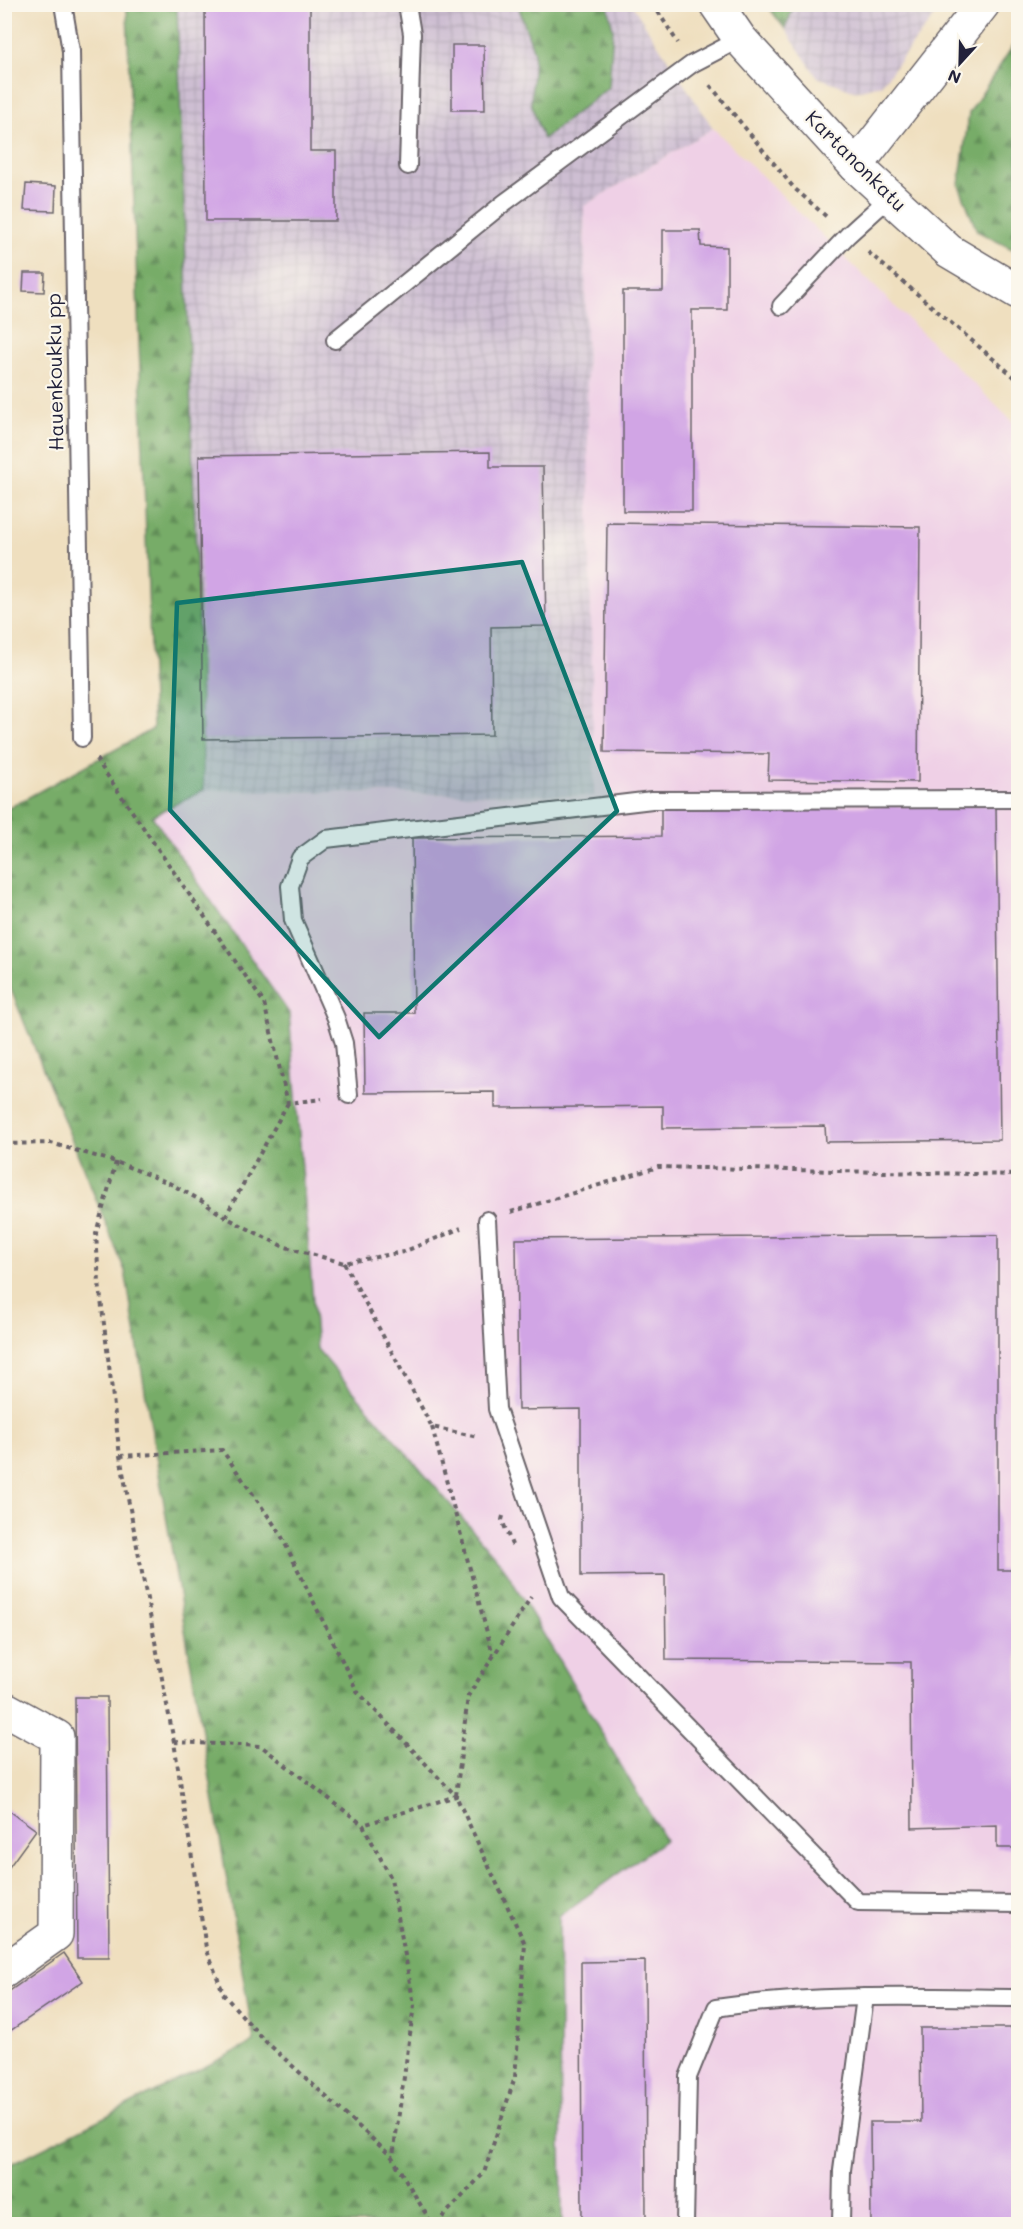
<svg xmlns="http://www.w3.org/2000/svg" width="1023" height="2229" font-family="Mali,sans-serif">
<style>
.built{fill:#efd0e6}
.industrial{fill:url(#industrial-grid)}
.forest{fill:url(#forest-firs);stroke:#4c6752;stroke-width:1.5}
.building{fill:#d1a5e5}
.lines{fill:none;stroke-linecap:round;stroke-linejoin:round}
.service-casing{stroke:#6a6469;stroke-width:20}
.minor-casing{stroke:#6a6469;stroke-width:36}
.tertiary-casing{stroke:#6a6469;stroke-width:36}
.path{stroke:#6a6469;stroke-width:4;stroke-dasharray:4.5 4.5;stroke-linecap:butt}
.service{stroke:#fff;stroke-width:16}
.minor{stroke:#fff;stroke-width:33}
.tertiary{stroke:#fff;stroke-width:33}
.marked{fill:#0f766e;fill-opacity:0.2;stroke:#0f766e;stroke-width:4.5;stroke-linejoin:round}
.labels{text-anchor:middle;stroke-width:4.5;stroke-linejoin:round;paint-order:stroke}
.street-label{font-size:20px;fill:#22223b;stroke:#fbf7ec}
</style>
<defs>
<pattern id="industrial-grid" width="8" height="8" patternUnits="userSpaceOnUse" patternTransform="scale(1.5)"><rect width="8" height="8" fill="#cdbed2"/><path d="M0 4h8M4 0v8" fill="none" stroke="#b0a3b5"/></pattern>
<pattern id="forest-firs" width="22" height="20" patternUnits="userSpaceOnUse" patternTransform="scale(1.5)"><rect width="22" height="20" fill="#77ac68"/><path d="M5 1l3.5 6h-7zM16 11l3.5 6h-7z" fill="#618c57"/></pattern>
</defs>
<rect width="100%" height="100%" fill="#fbf7ec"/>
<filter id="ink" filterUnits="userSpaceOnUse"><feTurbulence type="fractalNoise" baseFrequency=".0167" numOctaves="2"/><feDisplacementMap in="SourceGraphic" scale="12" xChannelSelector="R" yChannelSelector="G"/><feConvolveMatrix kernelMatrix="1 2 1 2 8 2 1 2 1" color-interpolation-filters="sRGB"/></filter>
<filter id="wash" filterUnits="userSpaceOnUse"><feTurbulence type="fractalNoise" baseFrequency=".008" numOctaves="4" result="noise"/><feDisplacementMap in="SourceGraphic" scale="24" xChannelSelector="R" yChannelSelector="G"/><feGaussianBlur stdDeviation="1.35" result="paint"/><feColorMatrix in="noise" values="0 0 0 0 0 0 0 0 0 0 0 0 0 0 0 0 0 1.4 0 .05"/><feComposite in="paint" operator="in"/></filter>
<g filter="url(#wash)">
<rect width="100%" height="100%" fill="#efdfbf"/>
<path class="built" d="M713,128L1018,427V2224H562L559,1916L504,1567L317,1349L289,1013L152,815L204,790L593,796L584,206Z"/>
<g class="industrial">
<path d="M177,5H632L713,128L584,206L594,796L204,790Z"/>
<path d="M794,5H943L881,85L856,91L817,77L785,29Z"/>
</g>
<g class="forest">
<path d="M122,5H177L204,790L152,816L289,1013L317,1349L504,1567L665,1840L559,1916L562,2224H5V2167L254,2042L125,1271L5,975V810L153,729L127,11Z"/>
<path d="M518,5H608L613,30L609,87L543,139L531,103L534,52Z"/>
<path d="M767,5H794L785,29Z"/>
<path d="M1018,38V252L977,231L959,185L969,113Z"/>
</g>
<g id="blocks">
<g class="building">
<path d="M205,4H310V151H336V221H206Z"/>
<path d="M452,45H484L485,110H452Z"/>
<path d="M26,184L56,186L55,211L24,210Z"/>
<path d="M663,230H700L701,246L727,247V310H692V511H623V291H663Z"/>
<path d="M24,273H45L44,292L23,291Z"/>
<path d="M490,452V467H543L546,626L491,627L492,735L203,739L199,456Z"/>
<path d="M607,523L920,527L918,782L768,780L769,754L604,752Z"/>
<path d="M996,805L1000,1140L826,1142L825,1126L663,1128V1106L495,1108V1092L365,1093L364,1013H414L412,838L661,836V809Z"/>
<path d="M998,1235V1570H1018V1848H997V1825L912,1828L911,1662L666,1660L665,1575L581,1576V1409L518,1410L516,1239Z"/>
<path d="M75,1697H107L109,1958H77Z"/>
<path d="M4,1807L36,1830L4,1874Z"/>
<path d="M64,1953L83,1981L4,2035V1995Z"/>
<path d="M645,1961L646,2224H582L581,1962Z"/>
<path d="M920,2028H1018V2224H871L870,2122H921Z"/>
</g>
</g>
</g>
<g filter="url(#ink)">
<use href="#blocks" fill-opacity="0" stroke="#6a6469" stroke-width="1.5"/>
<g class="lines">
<g class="service-casing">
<g id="service">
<path d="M63,4L71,51L82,738"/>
<path d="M407,4L412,34L408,166"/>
<path d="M781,306L848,235L890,197"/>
<path d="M335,340L504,203L692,64L740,39"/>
<path d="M349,1095L344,1043L336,1018L293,920L290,886L300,858L326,839L652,800L1018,799"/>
<path d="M487,1220L497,1409L561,1597L858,1902L1018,1904"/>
<path d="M685,2224L688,2077L716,2008C815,1993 918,1997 1018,1998"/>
<path d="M841,2224L842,2170L865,1997"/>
</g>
</g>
<g class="minor-casing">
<g id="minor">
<path d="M856,166L983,4"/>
<path d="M4,1708L57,1737L56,1934L4,1971"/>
</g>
</g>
<g class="tertiary-casing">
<path id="tertiary" d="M716,4L740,39L856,166L949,251L1018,292"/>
</g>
<g class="path">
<path d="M653,4L678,43"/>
<path d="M710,85L794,188L828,218"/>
<path d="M868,252L1018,380"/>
<path d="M96,759L264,1003L288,1103L322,1099"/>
<path d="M4,1144L51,1143L116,1162L169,1183L200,1200L225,1217L282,1246L344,1263L403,1252L461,1228"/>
<path d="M116,1162L96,1233L99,1283L120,1456L174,1742L206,1948L224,1995L262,2038L392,2157L432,2224"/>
<path d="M511,1212L658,1167L1018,1175"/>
<path d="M225,1217L288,1103"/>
<path d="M344,1263L432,1427L478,1437"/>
<path d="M432,1427L493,1655"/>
<path d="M120,1456L222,1450L280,1533L357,1691L456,1796L363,1825"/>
<path d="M503,1516L502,1520L512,1545"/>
<path d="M174,1742L261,1746L363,1825L391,1878L414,2005L393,2156"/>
<path d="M436,2224L484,2173L515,2077L525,1944L456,1796L468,1696L531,1597"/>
</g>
<use href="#service" class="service"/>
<use href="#minor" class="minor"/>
<use href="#tertiary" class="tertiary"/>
</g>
</g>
<path class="marked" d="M522,562L617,811L379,1037L170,810L177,603Z"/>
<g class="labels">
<g class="street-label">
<text transform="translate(856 161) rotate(45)" y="7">Kartanonkatu</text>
<text transform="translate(55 372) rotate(-91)" y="7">Hauenkoukku pp</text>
</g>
</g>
<rect width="1023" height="2229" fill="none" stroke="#fbf7ec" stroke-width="24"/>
<g transform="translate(960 63) rotate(202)" stroke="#fbf7ec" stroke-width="4.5" paint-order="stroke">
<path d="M0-4.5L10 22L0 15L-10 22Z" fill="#22223b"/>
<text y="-9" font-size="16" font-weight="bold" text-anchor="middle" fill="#22223b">N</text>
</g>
</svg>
